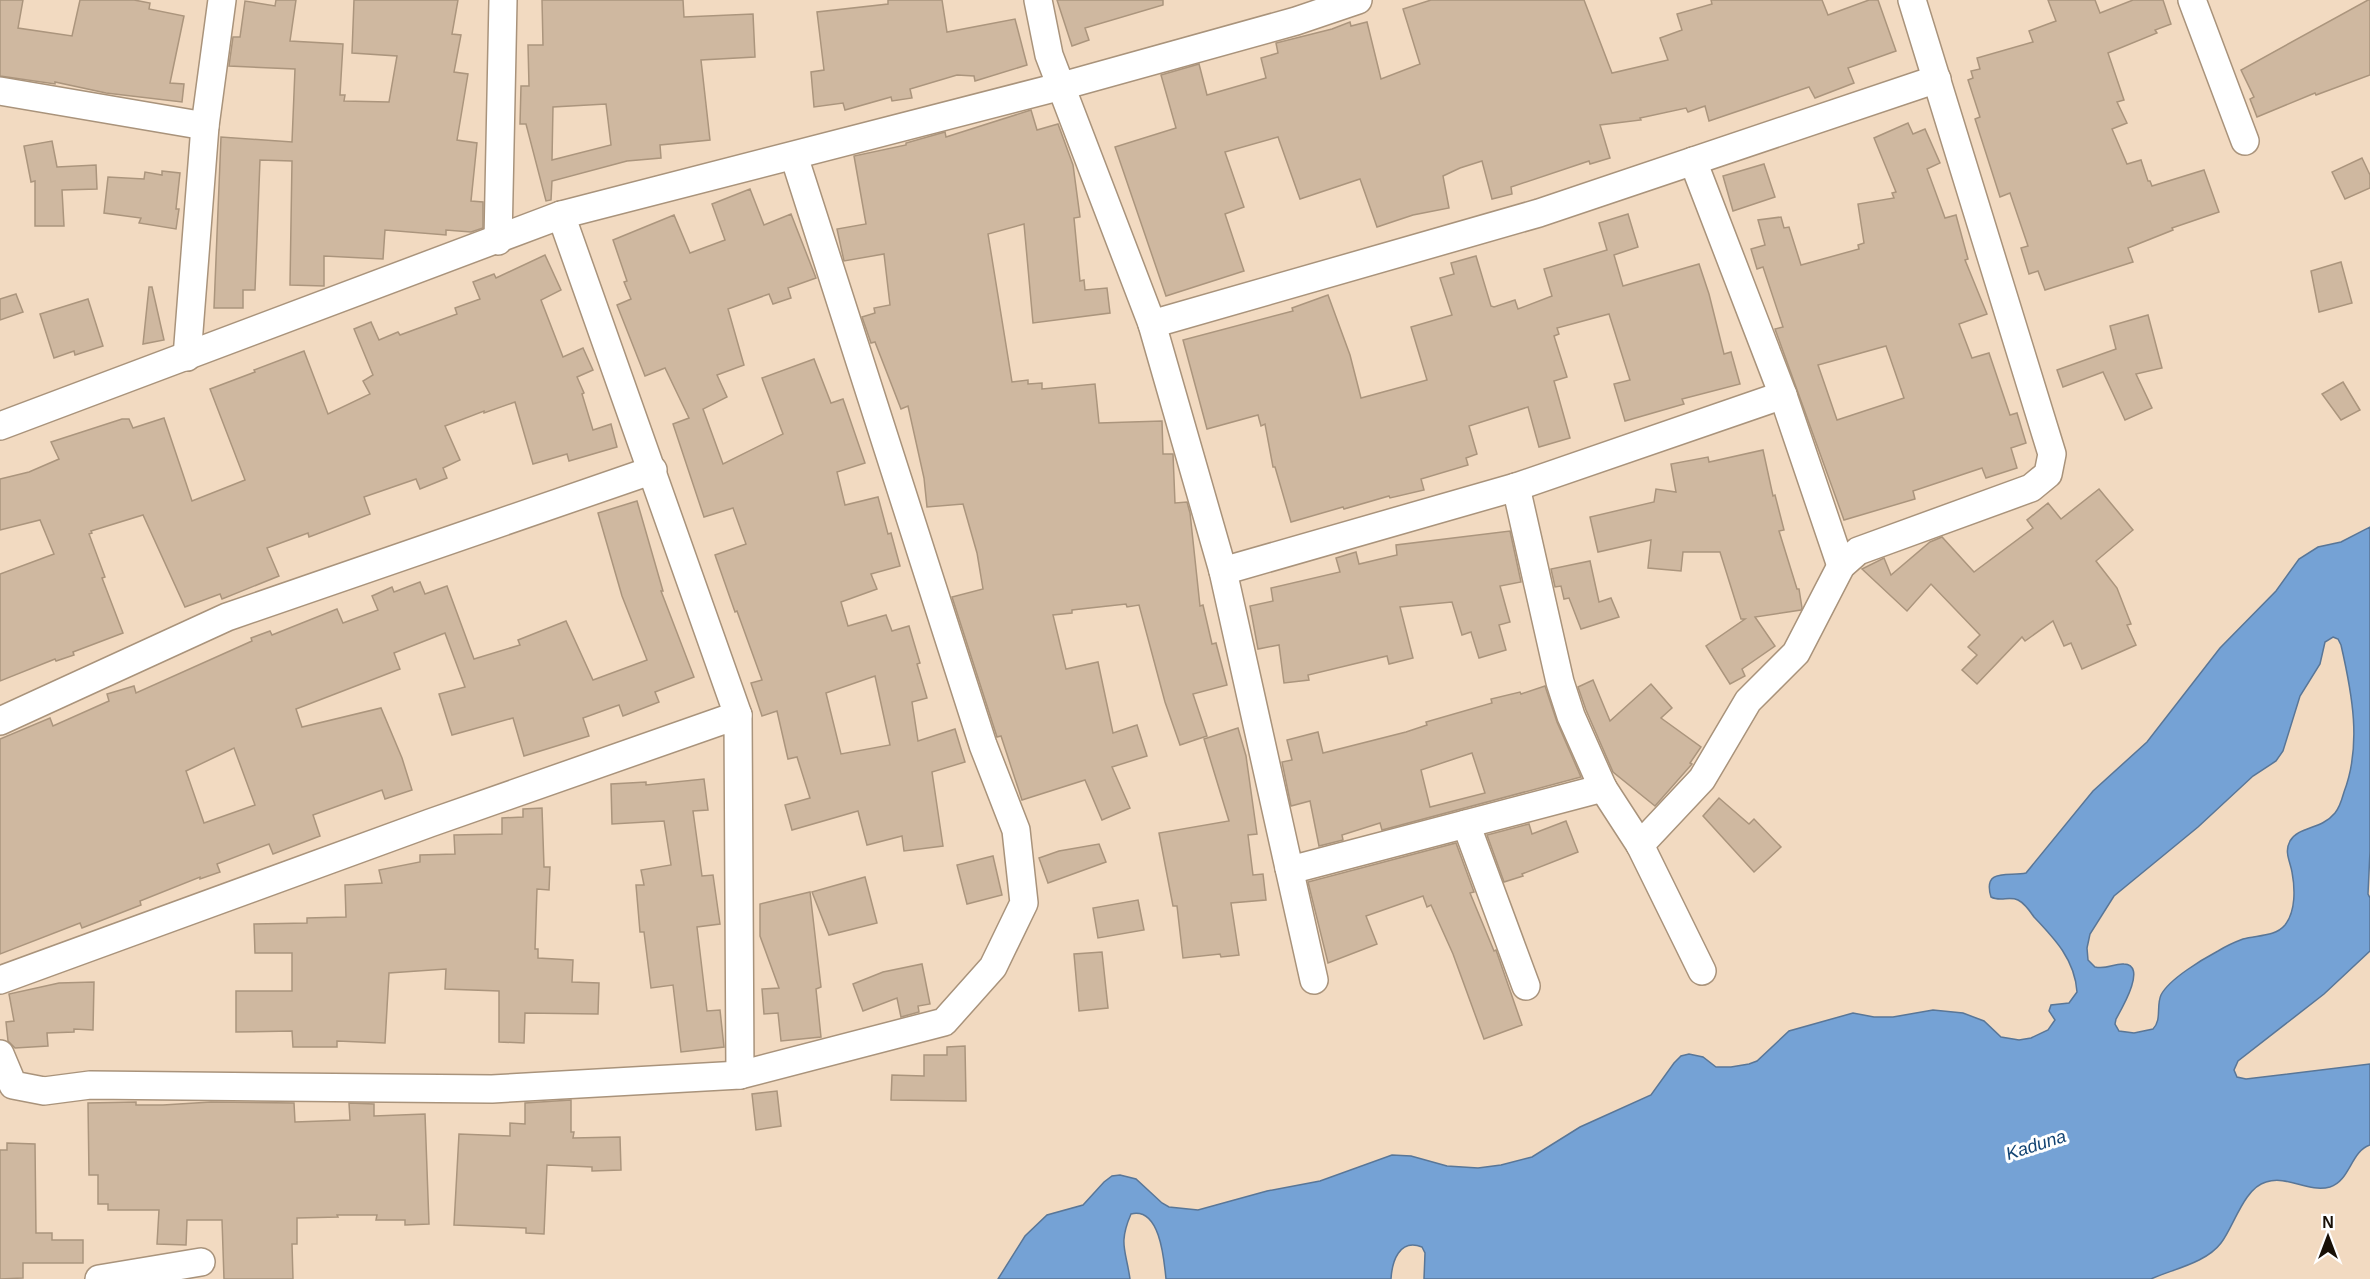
<svg xmlns="http://www.w3.org/2000/svg" width="2370" height="1279" font-family="Helvetica,sans-serif">
<style>
.water{fill:#75a2d5;stroke:#597697;stroke-width:1.5;fill-rule:evenodd}
.building{fill:#cfb8a0;stroke:#ab957d;stroke-width:1.5;fill-rule:evenodd}
.lines{fill:none;stroke-linecap:round;stroke-linejoin:round}
.minor-casing{stroke:#a9937b;stroke-width:30}
.minor{stroke:#fff;stroke-width:27}
.labels{text-anchor:middle;stroke-width:6;stroke-linejoin:round;paint-order:stroke}
.water-label{font-size:18px;font-style:italic;fill:#134473;stroke:#fff}
</style>
<rect width="100%" height="100%" fill="#f2dac1"/>
<path class="water" d="M2370,527V851L2368,894L2370,898V951L2324,994L2238,1061L2234,1070L2237,1077L2246,1079L2370,1064V1145C2351,1151 2350,1181 2330,1187C2308,1193 2288,1175 2266,1182C2244,1188 2234,1226 2221,1243C2206,1263 2173,1269 2151,1279H1424L1425,1253L1422,1247C1399,1238 1392,1262 1391,1279H1166C1164,1259 1160,1207 1131,1214C1118,1244 1126,1250 1130,1279H998L1025,1236L1047,1215L1083,1205L1104,1182L1112,1176L1120,1175L1136,1179L1162,1203L1169,1207L1198,1210L1267,1191L1320,1181L1392,1155L1411,1156L1447,1166L1478,1168L1501,1165L1532,1157L1580,1127L1651,1095L1674,1063L1681,1056L1689,1054L1703,1057L1716,1067H1731L1749,1064L1757,1061L1789,1031L1853,1013L1874,1017H1893L1933,1010L1963,1013L1984,1021L2001,1037L2019,1040L2031,1038L2048,1030L2055,1020L2049,1011L2051,1005L2069,1003L2077,992C2075,960 2055,939 2034,917C2030,911 2024,903 2018,900C2009,896 2000,902 1991,897C1982,867 2010,877 2026,873L2093,791L2147,742L2220,648L2276,591L2299,559L2318,547L2341,542ZM2333,637L2338,639L2341,645C2352,693 2362,745 2344,792C2342,799 2340,807 2335,813C2321,830 2299,826 2290,841C2284,852 2290,861 2292,872C2295,888 2296,911 2285,925C2275,937 2257,935 2243,939C2235,942 2226,946 2218,951C2203,959 2169,979 2161,995C2156,1006 2162,1020 2153,1029L2134,1033L2119,1031L2115,1024L2116,1019C2121,1010 2148,965 2124,964C2114,963 2107,970 2095,967L2088,960L2087,948L2090,934L2114,896L2198,827L2253,776L2276,761L2283,751L2300,696L2320,664L2325,642Z"/>
<g class="building">
<path d="M0,0H23L18,28L72,36L80,0H134L150,3L149,9L184,16L170,83L184,84L182,102L106,93L55,82V84L0,76Z"/>
<path d="M276,0H296L290,41L343,44L340,95H345L344,101L389,102L397,56L352,53L354,0H458L452,34L461,35L454,72L468,74L457,140L477,143L471,201L483,202V228L471,232L446,230V235L385,230L383,259L324,256V286L290,285L292,161L260,160L255,290H243V308H214L221,137L292,142L295,69L229,66L233,37H240L245,1L275,6Z"/>
<path d="M542,0H683L684,17L753,14L755,57L701,60L710,140L660,145L661,158L627,161L552,181L551,200L546,201L526,124H520L521,86H529L528,45H543ZM606,104L611,145L552,160L553,107Z"/>
<path d="M888,0H942L947,32L1015,19L1027,65L975,81L974,76L957,75L910,89L912,98L892,101L891,97L845,110L843,103L814,107L811,72L824,70L817,12L888,4Z"/>
<path d="M1057,0H1163V5L1085,28L1089,40L1072,46Z"/>
<path d="M1431,0H1584L1612,73L1668,60L1660,38L1682,30L1677,14L1712,4L1711,0H1822L1828,15L1869,0H1878L1896,51L1848,68L1854,83L1815,98L1809,87L1709,121L1705,106L1688,112L1686,108L1640,118L1641,120L1600,125L1610,158L1590,164L1589,161L1511,187L1512,194L1492,199L1482,161L1460,168L1443,176L1449,208L1413,215L1377,227L1360,179L1300,199L1278,137L1225,152L1244,207L1225,214L1244,271L1166,296L1115,147L1176,128L1161,75L1199,64L1207,95L1266,78L1261,58L1278,53L1276,43L1332,29L1350,22L1351,26L1367,22L1381,79L1420,64L1403,9Z"/>
<path d="M2048,0H2095L2100,13L2133,0H2163L2171,24L2155,30L2157,33L2108,53L2124,100L2117,102L2127,123L2112,129L2127,164L2141,160L2148,181H2150L2152,186L2204,170L2219,212L2172,228L2173,230L2128,248L2133,262L2045,290L2038,271L2029,274L2021,248L2028,246L2010,193L2000,197L1975,119L1980,117L1968,80L1973,78L1971,71L1980,69L1977,58L2033,42L2029,31L2056,21Z"/>
<path d="M2368,0H2370V75L2316,95L2315,93L2257,117L2250,99L2254,97L2241,70Z"/>
<path d="M1031,110L1037,130L1058,124L1073,165L1080,217L1074,218L1080,281L1084,280L1085,290L1107,288L1110,313L1033,323L1024,224L988,234L1012,382L1028,380V384L1042,383V389L1095,384L1099,423L1162,421L1163,454H1173L1175,503L1187,502L1190,513L1200,606L1203,605L1212,644L1216,643L1227,685L1193,694L1207,736L1180,745L1165,702L1139,605L1127,607L1126,604L1072,610V613L1053,615L1066,669L1098,662L1113,733L1137,725L1147,756L1112,767L1130,808L1102,820L1085,780L1022,800L1001,736L997,737L952,597L983,589L977,553L963,504L927,507L924,478L908,406L901,409L875,342L871,343L862,317L875,313L874,308L890,305L884,254L844,261L837,229L866,224L854,156L906,145V143L945,132L946,137Z"/>
<path d="M1908,123L1913,134L1925,129L1940,163L1927,169L1945,218L1956,215L1968,259L1965,260L1987,314L1959,324L1972,358L1989,353L2010,415L2017,413L2026,443L2011,448L2017,468L1986,478L1982,468L1913,491L1915,499L1844,520L1775,329L1783,327L1763,267L1757,269L1751,249L1765,245L1758,220L1781,217L1784,228L1789,227L1801,265L1859,249L1858,245L1864,243L1858,204L1894,198L1892,193L1896,192L1874,138ZM1886,346L1904,398L1837,420L1818,365Z"/>
<path d="M52,141L57,167L96,165L97,189L62,190L64,226H35V181L31,182L24,146Z"/>
<path d="M2362,158L2370,175V188L2345,199L2332,172Z"/>
<path d="M1764,164L1775,197L1733,211L1723,176Z"/>
<path d="M162,171L180,173L176,209H179L176,229L139,223L141,218L104,213L108,177L144,179L145,172L162,175Z"/>
<path d="M750,189L764,225L791,214L816,278L788,288L791,298L773,304L769,294L728,309L744,365L717,375L727,397L703,409L723,464L783,434L762,378L814,359L831,403L843,399L865,463L837,472L845,505L878,497L888,534L891,533L900,566L871,574L877,589L841,602L848,626L886,615L892,631L909,626L920,663L917,664L927,698L912,702L918,741L955,729L965,762L932,772L943,846L904,851L902,836L867,845L858,811L792,830L785,805L810,798L797,757L788,759L777,711L762,716L751,683L762,680L737,611L735,612L715,555L746,544L733,508L704,517L673,424L689,418L665,368L645,376L617,305L631,299L624,282L627,281L613,240L674,215L690,253L725,240L712,204ZM875,676L890,745L841,754L826,693Z"/>
<path d="M1628,214L1638,247L1614,255L1623,286L1699,264L1709,294L1724,354L1731,352L1740,384L1682,399L1684,404L1625,421L1614,384L1630,380L1609,314L1557,328L1559,334L1554,336L1567,377L1554,381L1570,438L1539,447L1528,407L1469,426L1477,454L1466,458L1468,465L1421,479L1424,490L1390,498L1389,496L1344,509L1343,507L1291,522L1275,467H1273L1265,424L1261,426L1258,415L1207,429L1183,340L1293,311L1292,308L1328,295L1350,355L1361,398L1427,380L1411,327L1452,315L1440,278L1454,274L1451,263L1476,256L1491,306L1494,307L1515,300L1518,309L1552,296L1544,269L1607,250L1599,223Z"/>
<path d="M545,255L561,290L541,300L563,357L583,348L593,370L577,377L584,393L582,394L593,430L611,424L617,447L569,461L567,454L533,464L515,402L484,413V411L445,426L460,460L443,468L447,478L420,489L416,479L364,497L370,514L309,537L308,533L267,548L279,576L222,599L220,594L185,607L143,515L91,531L92,533L89,534L105,577L102,578L123,633L73,652L74,655L56,661L55,659L0,681V574L54,554L40,520L0,530V479L29,472L59,459L51,442L122,419H129L133,428L164,418L192,501L245,480L210,389L255,372L254,370L304,351L328,414L370,394L363,381L373,375L354,329L371,322L379,340L398,332L400,335L457,314L455,308L480,299L473,282L494,274L496,278Z"/>
<path d="M2341,262L2352,303L2319,312L2311,271Z"/>
<path d="M149,287H152L164,340L143,344Z"/>
<path d="M16,294L23,312L0,320V299Z"/>
<path d="M88,299L103,346L75,355L74,351L54,358L40,314Z"/>
<path d="M2148,315L2162,368L2136,374L2152,408L2125,420L2103,372L2063,387L2057,370L2116,349L2110,326Z"/>
<path d="M2343,382L2360,410L2341,420L2322,394Z"/>
<path d="M1763,450L1773,496L1775,495L1784,530L1779,531L1797,589H1799L1802,608L1801,610L1755,617L1775,646L1742,669L1745,676L1730,684L1706,646L1745,619H1741L1720,552H1683L1681,571L1648,568L1651,540L1598,552L1590,517L1654,502L1656,489L1676,492L1671,464L1708,457L1709,462Z"/>
<path d="M2099,489L2133,530L2096,561L2117,588L2131,624L2127,625L2136,645L2082,669L2071,643L2064,646L2053,621L2025,641L2022,637L1977,684L1962,670L1977,655L1968,647L1980,635L1931,584L1907,611L1862,569L1884,558L1891,575L1930,542L1942,537L1974,572L2033,528L2027,520L2048,503L2061,519Z"/>
<path d="M637,501L663,591H661L694,677L655,692L659,702L623,716L619,705L583,718L589,736L524,756L513,718L452,735L439,694L465,687L445,633L394,653L400,669L296,709L302,727L381,708L402,758L412,790L385,799L382,790L313,815L320,836L273,854L269,844L217,864L220,872L200,879V877L140,901L141,905L82,928L80,923L0,954V739L50,718L53,726L109,701L107,694L134,686L136,693L252,641L251,638L270,631L272,635L337,609L343,623L378,610L372,596L392,587L394,592L420,582L425,594L447,586L474,659L520,645L518,640L566,621L593,680L647,660L622,596L598,513ZM234,748L255,805L204,823L186,771Z"/>
<path d="M1510,531L1521,582L1500,586L1510,622L1499,625L1506,650L1479,658L1471,632L1462,635L1452,602L1400,607L1413,658L1389,664L1387,656L1308,675L1309,680L1284,683L1279,645L1258,649L1250,606L1273,601L1271,588L1340,572L1336,558L1356,552L1359,564L1397,555L1396,545Z"/>
<path d="M1590,561L1599,602L1611,598L1619,617L1581,629L1569,598L1564,599L1561,586L1555,587L1551,569Z"/>
<path d="M1593,680L1610,721L1651,684L1672,708L1661,718L1701,747L1690,763L1692,764L1655,806L1613,772L1586,710L1578,687Z"/>
<path d="M1545,686L1557,722L1581,777L1382,830L1380,823L1342,835L1343,840L1319,846L1310,801L1291,806L1282,762L1292,760L1287,740L1318,732L1323,753L1406,732L1427,725L1426,722L1492,703L1491,699L1520,692L1521,694ZM1472,753L1485,793L1430,807L1421,770Z"/>
<path d="M1238,728L1246,756L1257,834L1248,835L1253,875L1263,874L1266,900L1231,903L1239,955L1221,957L1220,954L1183,958L1177,906H1173L1159,833L1229,821L1204,739Z"/>
<path d="M704,779L708,810L693,811L702,876L713,875L720,924L697,927L707,1011L720,1010L724,1047L681,1052L673,985L651,988L644,932H640L636,885H644L641,870L671,865L664,821L612,824L611,784L646,782V785Z"/>
<path d="M1719,798L1749,824L1754,819L1781,847L1754,872L1703,816Z"/>
<path d="M542,808L544,867H550L549,890L537,889L535,949H538V958L573,960L572,982L599,983L598,1014L525,1013L524,1043L499,1042V991L445,989L446,969L389,973L385,1043L337,1041V1047H293L292,1031L236,1032V991H292V953H255L254,924L307,923V918L346,917L345,885L382,883L379,870L420,862V855L455,854L454,835L502,834V818L523,817V809Z"/>
<path d="M1566,821L1578,852L1522,874L1523,876L1504,882L1487,835L1529,824L1532,834Z"/>
<path d="M1456,843L1474,892L1470,893L1494,951L1496,950L1522,1025L1484,1039L1453,954L1431,905L1427,907L1423,896L1366,916L1377,944L1328,963L1308,882Z"/>
<path d="M1099,844L1106,862L1048,883L1039,858L1059,851Z"/>
<path d="M993,856L1002,895L967,904L957,865Z"/>
<path d="M865,877L877,923L829,935L812,892Z"/>
<path d="M810,892L821,987L816,989L821,1037L781,1041L778,1013L764,1014L762,989L779,988L760,936V904Z"/>
<path d="M1138,900L1144,930L1098,938L1093,908Z"/>
<path d="M1102,952L1108,1008L1079,1011L1074,954Z"/>
<path d="M922,964L930,1004L918,1006L919,1012L901,1017L897,998L863,1011L853,984L883,972Z"/>
<path d="M94,982L93,1030L74,1029V1032L47,1033L48,1046L15,1048L8,1041L6,1022L14,1021L9,994L59,983Z"/>
<path d="M965,1046L966,1101L891,1100L892,1075L924,1076V1055H947V1047Z"/>
<path d="M777,1091L781,1126L756,1130L752,1094Z"/>
<path d="M571,1100V1132H574L573,1138L620,1137L621,1170L592,1171V1167L547,1165L544,1234L526,1233V1228L454,1225L459,1134L510,1136V1123L525,1124V1103Z"/>
<path d="M136,1102V1105H163L211,1102L294,1103L295,1122L350,1120L349,1103L374,1104V1116L425,1114L429,1224L405,1225V1220H376L377,1215H337L338,1217L297,1218V1244H292L293,1279H224L222,1220H187L186,1245L157,1244L159,1210H108V1204H98V1175H89L88,1103Z"/>
<path d="M7,1143L35,1144L36,1233H52V1240H83V1263H23V1278L0,1279V1150H7Z"/>
</g>
<g class="lines">
<g class="minor-casing">
<g id="minor">
<path d="M1038,0L1049,55L1152,324L1223,571L1289,868H1298L1603,788"/>
<path d="M2192,0L2245,141"/>
<path d="M0,91L205,126"/>
<path d="M1693,161L1783,395L1841,566"/>
<path d="M561,215L738,715"/>
<path d="M498,241L503,0"/>
<path d="M1152,324L1539,213L1937,79"/>
<path d="M187,357L205,126L222,0"/>
<path d="M0,426L561,215L1062,86L1296,21L1358,0"/>
<path d="M1516,487L1560,682L1571,716L1603,788L1640,845L1702,971"/>
<path d="M1223,571L1516,487L1783,395"/>
<path d="M0,721L227,617L653,470"/>
<path d="M1466,824L1526,986"/>
<path d="M1640,845L1702,779L1748,701L1796,653L1841,566L1858,551L2031,488L2048,474L2052,454L1912,0"/>
<path d="M1289,868L1314,980"/>
<path d="M0,980L430,823L738,715L740,1075"/>
<path d="M0,1054L13,1085L44,1091L90,1085L492,1089L740,1075L944,1022L993,967L1024,903L1016,830L983,745L794,156"/>
<path d="M99,1279L201,1262"/>
</g>
</g>
<use href="#minor" class="minor"/>
</g>
<g class="labels">
<g class="water-label">
<text transform="translate(2036 1145) rotate(-18)" y="6">Kaduna</text>
</g>
</g>
<g transform="translate(2328 1237)" stroke="#ffffff" stroke-width="4.5" paint-order="stroke">
<path d="M0-4.5L10 22L0 15L-10 22Z" fill="#181007"/>
<text y="-9" font-size="16" font-weight="bold" text-anchor="middle" fill="#181007">N</text>
</g>
</svg>
